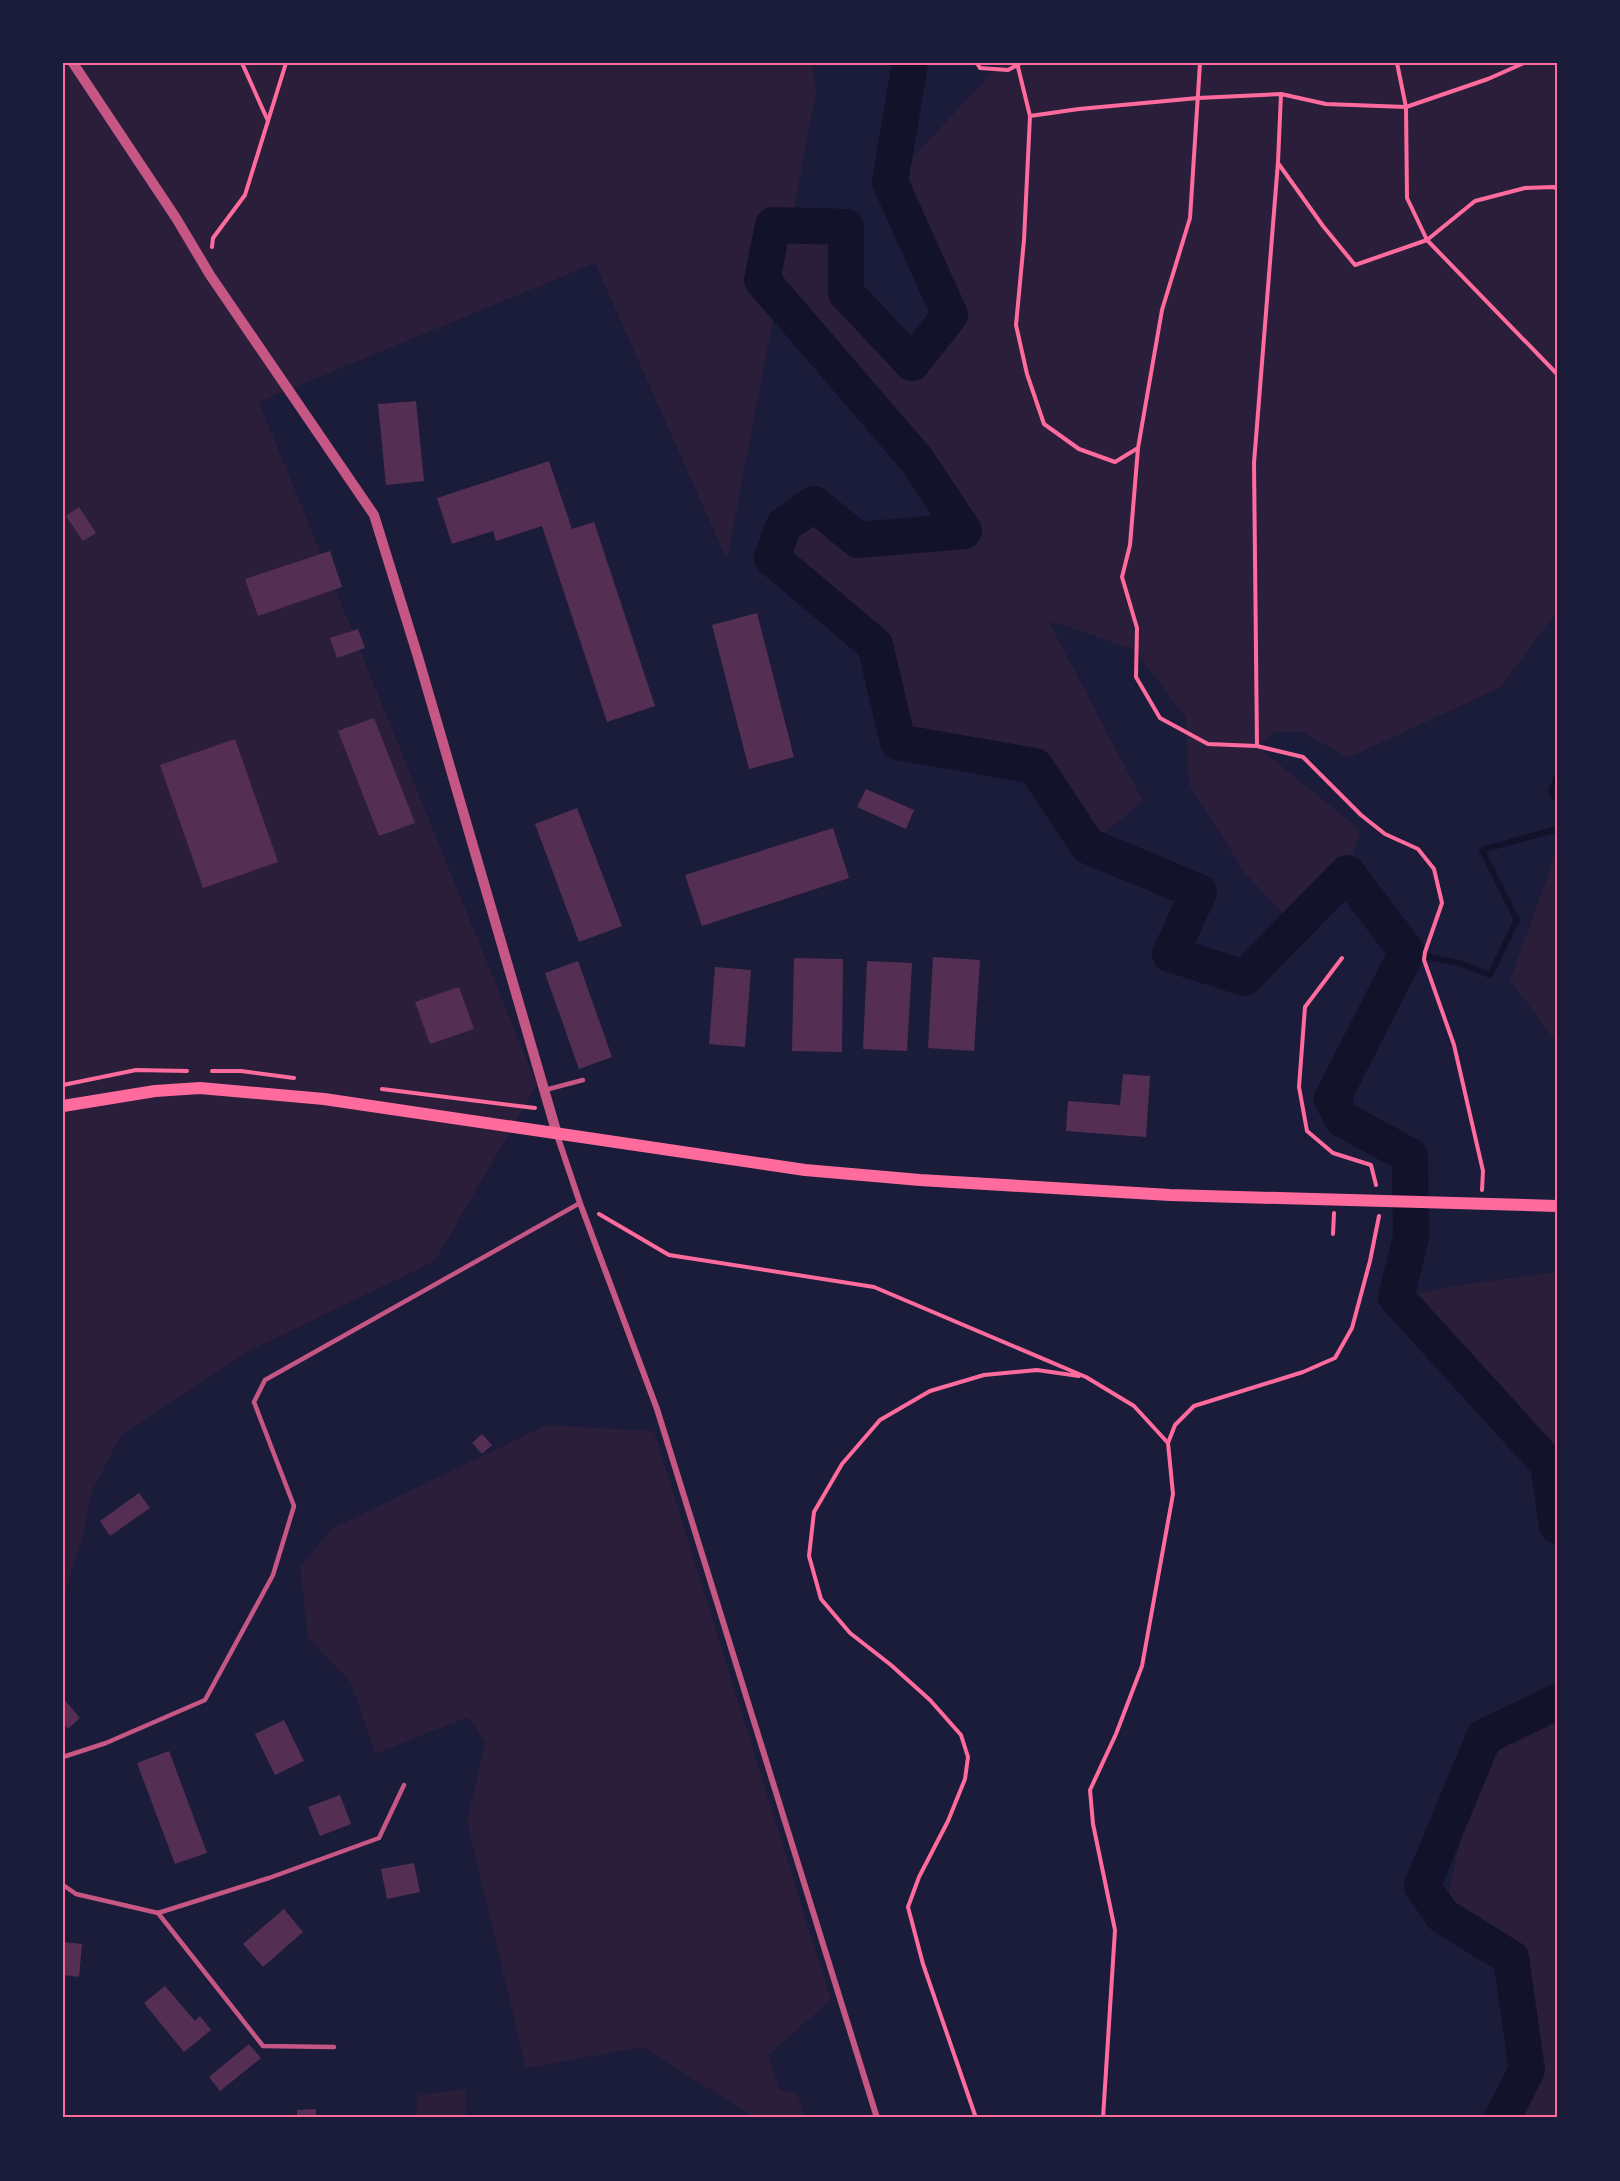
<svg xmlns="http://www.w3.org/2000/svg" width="1620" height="2181" font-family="'PT Sans Narrow',sans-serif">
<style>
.green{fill:#2a1e3b}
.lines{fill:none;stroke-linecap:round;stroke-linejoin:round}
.stream{stroke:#12122b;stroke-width:6}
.river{stroke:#12122b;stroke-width:36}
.building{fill:#542f53}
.path{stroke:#ff6b9d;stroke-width:4}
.service{stroke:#c65784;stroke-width:4.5}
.minor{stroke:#c65784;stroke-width:6}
.tertiary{stroke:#c65784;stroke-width:10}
.secondary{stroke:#ff6b9d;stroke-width:12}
.neatline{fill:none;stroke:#ff6b9d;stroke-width:2}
</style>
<rect width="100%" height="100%" fill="#1b1b3a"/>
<g class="green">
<path d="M63,63H812L816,91L791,225L846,227V293L912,363L950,315L890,182L997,67V63H1557V611L1501,687L1348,758L1303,732H1276L1257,746L1360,830L1347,873L1284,915L1245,873L1189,784L1186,718L1135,650L1048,620L1143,801L1088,846L1035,766L898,742L875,645L772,558L784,525L814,504L858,540L963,531L916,459L777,298L727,560L595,263L259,402L537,1085L435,1261L249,1351L121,1435L92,1491L84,1532L63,1600Z"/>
<path d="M1557,850V1039H1554L1510,980Z"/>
<path d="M1557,1272V1526L1547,1464L1396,1297L1467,1284Z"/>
<path d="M546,1425L654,1431L831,2000L768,2055L779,2090L797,2093L806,2118H755L643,2047L526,2068L467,1821L485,1744L468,1717L375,1754L351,1683L308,1637L300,1566L333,1528Z"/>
<path d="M1557,1702V2118H1520L1527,2070L1511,1958L1443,1916L1484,1737Z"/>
<path d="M466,2089V2118H416L418,2095Z"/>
</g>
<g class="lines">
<g class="stream">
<path d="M1557,776L1551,792L1557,799"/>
<path d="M1407,952L1462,964L1490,975L1517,920L1482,850L1557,829"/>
</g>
<g class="river">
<path d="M910,63L890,182L950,315L912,363L846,293V227L773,225L762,280L916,459L964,531L858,540L814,504L784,525L772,558L875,645L898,742L1035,766L1088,846L1199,892L1170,954L1244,978L1347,873L1407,952L1332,1099L1342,1119L1410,1156L1411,1237L1396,1297L1548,1464L1557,1526"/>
<path d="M1502,2118L1527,2070L1511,1958L1443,1916L1422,1886L1484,1737L1557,1702"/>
</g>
</g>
<g class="building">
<path d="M416,401L424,481L386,485L378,404Z"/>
<path d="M549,461L572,529L594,522L655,706L607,722L542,526L496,541L493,531L452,544L437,498Z"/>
<path d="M79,507L96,533L83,541L66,516Z"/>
<path d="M330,551L342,587L258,616L245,579Z"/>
<path d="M757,613L794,757L749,769L712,625Z"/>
<path d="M358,629L365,648L337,658L330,638Z"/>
<path d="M374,718L415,823L379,836L338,731Z"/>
<path d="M235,739L278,862L203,888L160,765Z"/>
<path d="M866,789L914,810L906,829L857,807Z"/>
<path d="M577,808L622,926L579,942L535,824Z"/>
<path d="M833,828L849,878L702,926L685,875Z"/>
<path d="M933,957L980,960L974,1051L928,1048Z"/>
<path d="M794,958L843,959L842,1052L792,1051Z"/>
<path d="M578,961L612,1057L579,1069L545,973Z"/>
<path d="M867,961L912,963L907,1051L863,1049Z"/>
<path d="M715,967L751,970L745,1047L709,1044Z"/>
<path d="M459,987L474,1029L430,1044L415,1002Z"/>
<path d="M1123,1074L1150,1076L1146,1137L1066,1131L1068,1101L1120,1105Z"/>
<path d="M482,1434L492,1445L482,1454L472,1443Z"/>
<path d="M139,1493L150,1508L110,1536L100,1521Z"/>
<path d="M63,1698L80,1718L68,1729L63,1723Z"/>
<path d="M284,1720L304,1761L275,1775L255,1734Z"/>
<path d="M169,1751L207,1853L175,1864L137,1763Z"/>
<path d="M340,1795L351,1824L320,1836L308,1807Z"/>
<path d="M414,1863L420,1892L387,1899L381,1869Z"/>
<path d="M284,1909L303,1932L263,1967L243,1944Z"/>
<path d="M63,1942L82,1944L79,1977L63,1975Z"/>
<path d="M165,1986L195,2021L200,2016L211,2030L184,2052L144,2003Z"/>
<path d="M249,2044L261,2058L220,2091L209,2077Z"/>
<path d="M316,2109V2118H297V2110Z"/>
</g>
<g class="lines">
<g class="path">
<path d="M242,63L268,121"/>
<path d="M977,63L980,68L1008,70L1021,63"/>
<path d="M1017,63L1030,116L1024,240L1016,325L1027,374L1044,424L1079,449L1115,462L1138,448L1162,310L1190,218L1200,63"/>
<path d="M1397,63L1406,107L1407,198L1427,240L1557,374"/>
<path d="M1030,116L1079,109L1198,98L1281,94L1326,104L1406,107L1488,79L1524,63"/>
<path d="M1278,163L1323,226L1355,265L1427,240L1475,201L1525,188L1554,187L1557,189"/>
<path d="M212,247L213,238L245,195L286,63"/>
<path d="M1138,448L1130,545L1122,577L1137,628L1136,677L1160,718L1208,744L1257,746L1303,757L1361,815L1385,834L1418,849L1434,869L1442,903L1425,952L1424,960L1454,1045L1483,1171L1482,1190"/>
<path d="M1257,746L1254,463L1278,162L1281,94"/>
<path d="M1342,958L1305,1007L1299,1087L1307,1131L1333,1153L1371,1165L1376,1185"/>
<path d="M212,1071H241L294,1078"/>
<path d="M63,1085L136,1070L187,1071"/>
<path d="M382,1089L535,1108"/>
<path d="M599,1214L669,1255L874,1287L1086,1377L1134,1406L1168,1443L1173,1494L1142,1666L1116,1734L1090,1790L1093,1824L1115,1930L1103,2118"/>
<path d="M1333,1234L1334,1213"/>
<path d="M1168,1443L1175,1425L1194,1406L1303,1372L1335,1358L1352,1328L1370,1261L1379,1216"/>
<path d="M976,2118L923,1964L908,1907L919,1877L948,1821L965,1779L968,1757L961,1735L930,1700L891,1665L850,1633L821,1599L809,1556L814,1512L842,1464L880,1420L930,1391L984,1375L1037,1370L1079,1376"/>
</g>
<g class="service">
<path d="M545,1090L583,1080"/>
<path d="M63,1757L106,1743L205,1700L273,1575L294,1506L254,1402L265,1380L580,1203"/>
<path d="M63,1885L76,1894L158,1913L269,1878L379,1838L404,1785"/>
<path d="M158,1913L263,2046L334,2047"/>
</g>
<path class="minor" d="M557,1135L580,1203L657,1409L877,2118"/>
<path class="tertiary" d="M73,63L176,218L210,275L374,515L418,657L557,1134"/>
<path class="secondary" d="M63,1106L155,1091L200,1088L324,1099L805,1170L920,1180L1170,1195L1557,1206"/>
</g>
<rect width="1620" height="2181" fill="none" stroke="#1b1b3a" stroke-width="129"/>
<rect x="64" y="64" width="1492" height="2052" class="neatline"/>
</svg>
